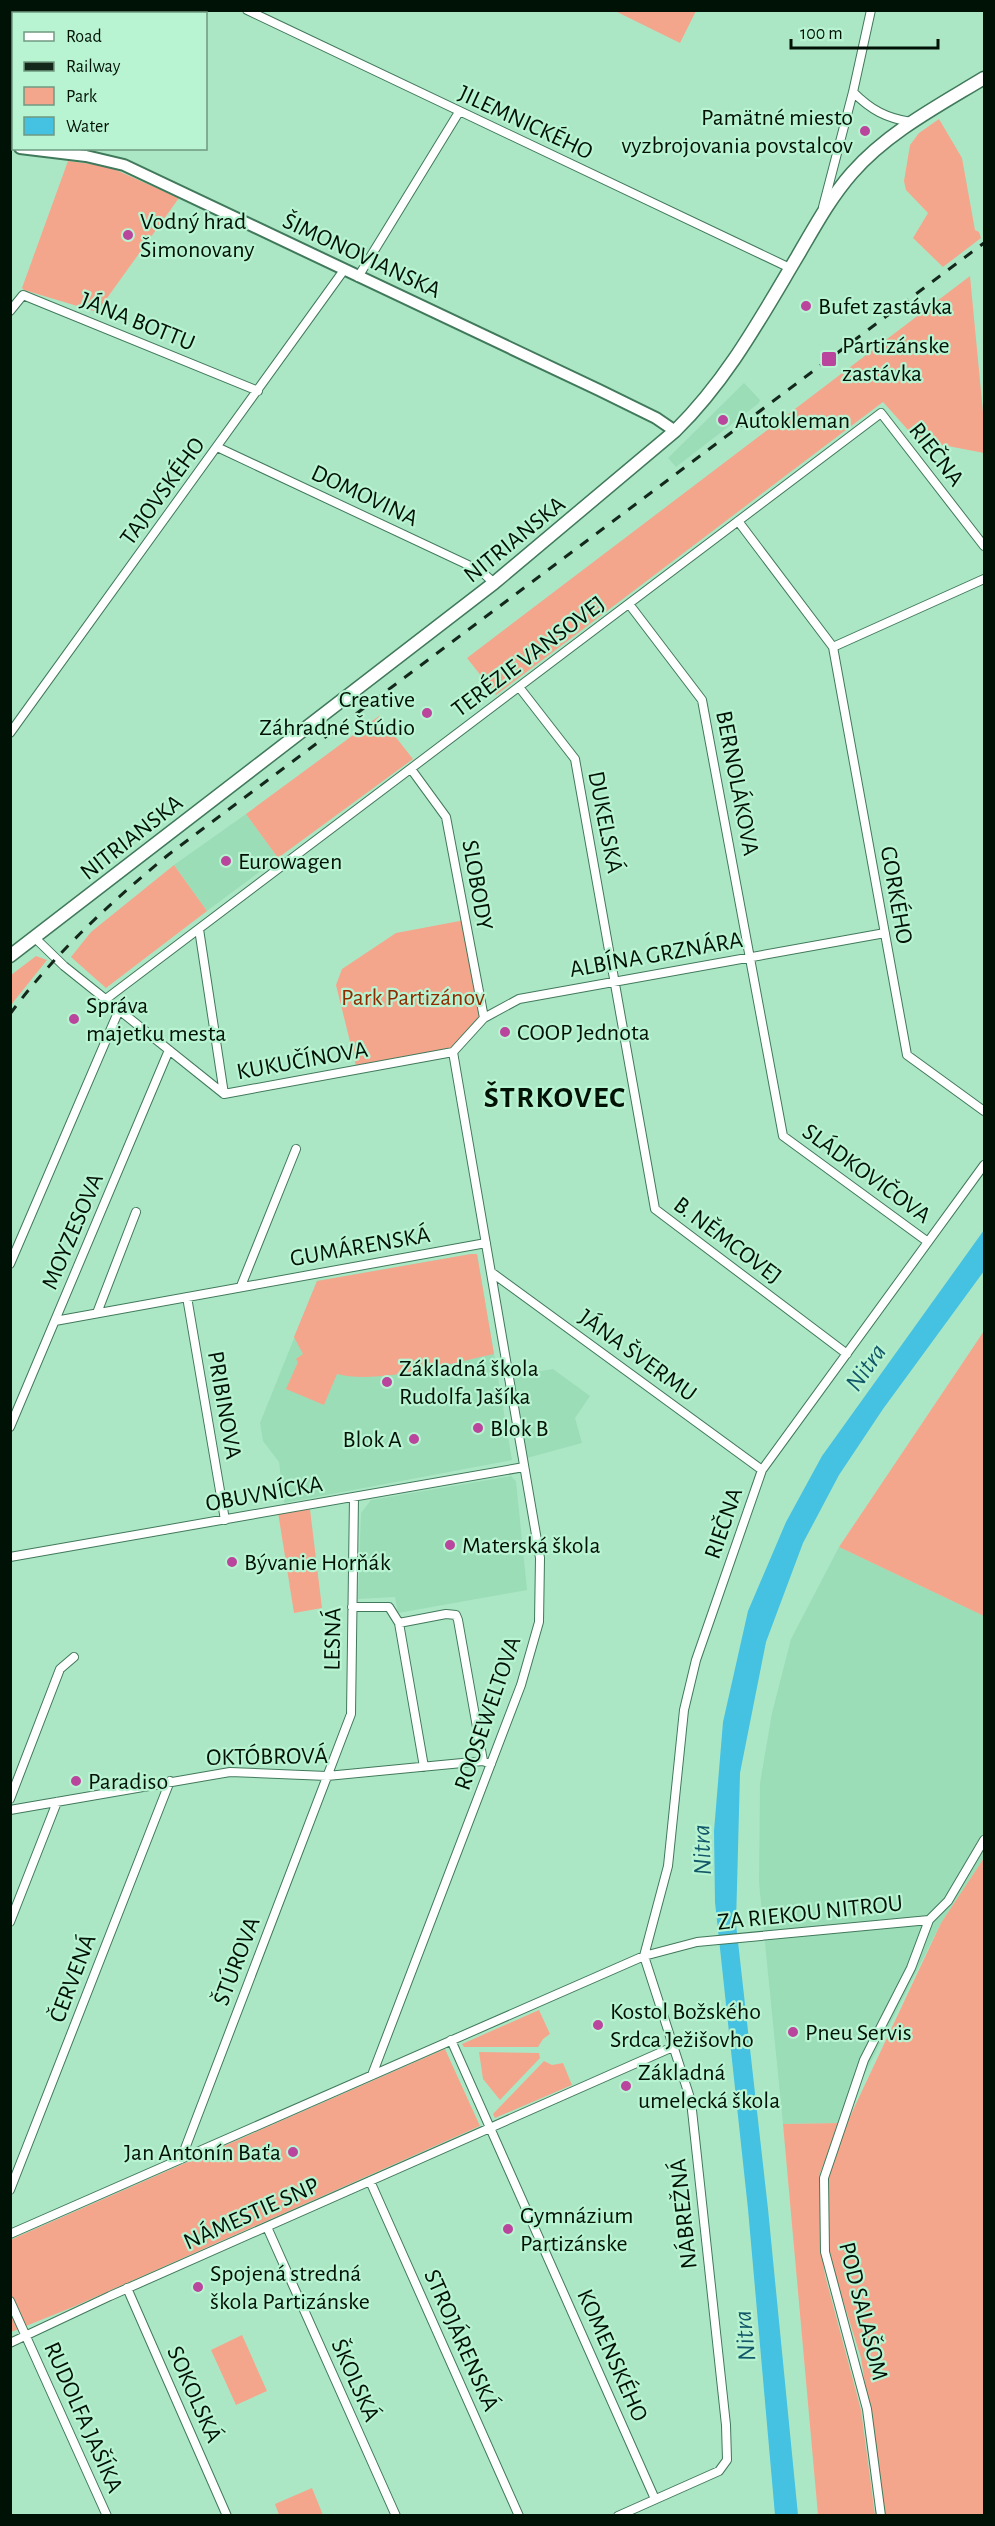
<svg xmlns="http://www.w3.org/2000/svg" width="995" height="2526" viewBox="0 0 995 2526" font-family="'Alegreya Sans',sans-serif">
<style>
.built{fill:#9bddb7}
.green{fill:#f4a68d}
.water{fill:#45c1e2}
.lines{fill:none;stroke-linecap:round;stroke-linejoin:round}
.street-casing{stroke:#41795b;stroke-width:10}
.secondary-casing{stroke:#41795b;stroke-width:14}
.primary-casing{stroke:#41795b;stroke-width:15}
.street{stroke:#fff;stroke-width:8}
.secondary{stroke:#fff;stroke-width:10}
.primary{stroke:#fff;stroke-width:12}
.rail{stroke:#13281b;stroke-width:3;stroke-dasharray:10 10;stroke-linecap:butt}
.poi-dot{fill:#ba459c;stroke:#b9f4d2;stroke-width:2}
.labels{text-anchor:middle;stroke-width:4.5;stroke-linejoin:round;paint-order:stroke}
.poi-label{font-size:24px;fill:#001106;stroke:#b9f4d2;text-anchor:start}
.street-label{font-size:24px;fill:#001106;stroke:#b9f4d2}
.park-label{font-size:24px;fill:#8e2c00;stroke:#b9f4d2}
.water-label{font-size:26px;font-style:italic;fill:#125869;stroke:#b9f4d2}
.district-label{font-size:30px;font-weight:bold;letter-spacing:1.5px;fill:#001106;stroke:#b9f4d2}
</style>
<rect width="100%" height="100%" fill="#ace7c5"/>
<path class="built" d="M 744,383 L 760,400 L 759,403 L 676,467 L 668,458 Z
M 246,814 L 278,858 L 207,911 L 174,865 Z
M 471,1254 L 477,1254 L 512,1460 L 284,1503 L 279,1462 L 263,1441 L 260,1423 L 317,1281 Z
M 553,1369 L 590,1396 L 575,1418 L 582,1443 L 527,1458 L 513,1376 Z
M 511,1476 L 516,1481 L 527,1590 L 398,1613 L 395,1597 L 358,1599 L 361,1513 L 371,1500 Z
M 839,1547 L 984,1616 L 984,1858 L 941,1923 L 840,2123 L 783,2124 L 759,1883 L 760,1783 L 772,1713 L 791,1639 Z"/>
<path class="green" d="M 615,11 L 696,11 L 680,43 Z
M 939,119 L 962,158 L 975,230 L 979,232 L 981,238 L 943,267 L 913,238 L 928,213 L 906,190 L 904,181 L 910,145 L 919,133 Z
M 68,161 L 107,166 L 179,198 L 97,312 L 24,290 L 22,288 Z
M 970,276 L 984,423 L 984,453 L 917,440 L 883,402 L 496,695 L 467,658 Z
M 379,716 L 413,759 L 278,858 L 246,814 Z
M 174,865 L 207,911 L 106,988 L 71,957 L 91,932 Z
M 465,920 L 484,1018 L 453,1052 L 357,1070 L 336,985 L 342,969 L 396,933 Z
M 36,956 L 47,960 L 11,1005 L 11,975 Z
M 471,1254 L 477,1254 L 494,1354 C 452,1363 376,1385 337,1374 L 324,1405 L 286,1389 L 298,1362 L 296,1359 L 303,1354 L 294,1337 L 317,1281 Z
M 984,1331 L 984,1616 L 839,1547 Z
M 309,1501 L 322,1608 L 294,1613 L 277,1506 Z
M 984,1858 L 984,2515 L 885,2515 L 861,2358 L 830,2259 L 827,2179 L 846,2125 L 941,1923 Z
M 539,2010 L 550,2034 L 543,2039 L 538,2047 L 464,2047 L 462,2044 Z
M 445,2049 L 480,2126 L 73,2307 L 11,2332 L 10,2240 Z
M 479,2052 L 539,2053 L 540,2058 L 500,2100 L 483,2079 Z
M 544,2061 L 552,2065 L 563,2063 L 572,2085 L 495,2118 L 493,2114 Z
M 840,2123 L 820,2173 L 821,2250 L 825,2275 L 861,2410 L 875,2515 L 818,2515 L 783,2124 Z
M 242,2335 L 267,2391 L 236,2405 L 211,2350 Z
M 312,2488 L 323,2515 L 279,2515 L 275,2504 Z"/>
<path class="water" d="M 984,1230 L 984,1271 L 883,1409 L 839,1475 L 803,1543 L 766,1642 L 740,1773 L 736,1924 L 768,2209 L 798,2515 L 775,2515 L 748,2209 L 715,1902 L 714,1831 L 723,1722 L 748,1611 L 786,1522 L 822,1456 Z"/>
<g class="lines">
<defs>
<path id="street" d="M 247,10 L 790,268
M 853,92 C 871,110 886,118 911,122
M 823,207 L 853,92 L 871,10
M 358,277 L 459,112
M 10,311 L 23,295 L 258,391
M 217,447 L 481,571 L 494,583
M 738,521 L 833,647 L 907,1055 L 984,1111
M 629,604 L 702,700 L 783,1136 L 928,1242
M 833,647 L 984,579
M 519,687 L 575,759 L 655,1209 L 847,1354
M 10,733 L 344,270
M 411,769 L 446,817 L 484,1018
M 199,929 L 224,1094
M 34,937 L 64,966 L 224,1094 L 453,1052
M 106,999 L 881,413 L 984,546
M 453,1052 L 484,1018 L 519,999 L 885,933
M 10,1264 L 119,1010
M 491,1272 L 762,1470
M 241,1286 L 296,1149
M 187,1297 L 225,1520
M 97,1313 L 136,1212
M 55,1321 L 486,1243
M 10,1427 L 169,1050
M 10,1557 L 524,1467
M 352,1607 L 389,1607 L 399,1623 L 424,1767
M 399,1623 L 446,1614 L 456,1615 L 458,1620 L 483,1761
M 10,1799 L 60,1669 L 74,1657
M 10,1810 L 230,1772 L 327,1776 L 483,1761 L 491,1764
M 10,1922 L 57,1802
M 451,2040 L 655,2499
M 372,2075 L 521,1685 L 539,1622 L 540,1558 L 453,1052
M 181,2159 L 351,1714 L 354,1497
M 370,2181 L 519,2516
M 10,2190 L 170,1781
M 267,2227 L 396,2516
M 10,2234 L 644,1956 L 697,1942 L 929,1920
M 127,2288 L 227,2516
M 10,2301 L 107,2516
M 10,2343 L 110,2296 L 675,2046
M 618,2516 L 719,2471 L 727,2460 L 726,2425 L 691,2101 L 644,1956 L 668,1866 L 684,1710 L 696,1660 L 762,1470 L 984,1165
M 881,2516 L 867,2409 L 825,2252 L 824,2178 L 864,2060 L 911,1968 L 929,1920 L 948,1901 L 984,1840"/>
<path id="secondary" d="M 20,148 L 86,156 L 124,165 L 599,390 L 656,418 L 675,431"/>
<path id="primary" d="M 10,956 L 494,583 L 675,431 C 727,380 760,319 797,257 C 814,228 830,198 852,173 C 888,132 938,106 984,78"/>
</defs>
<use href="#street" class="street-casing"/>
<use href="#secondary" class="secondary-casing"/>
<use href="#primary" class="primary-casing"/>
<use href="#street" class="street"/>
<use href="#secondary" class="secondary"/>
<use href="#primary" class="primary"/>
<path class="rail" d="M 10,1014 C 55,953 110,903 168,855 L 984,243"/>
</g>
<g class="poi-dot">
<circle cx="865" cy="131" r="6"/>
<circle cx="128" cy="235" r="6"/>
<circle cx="806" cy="306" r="6"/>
<rect x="821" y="351" width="16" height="16" rx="3"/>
<circle cx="723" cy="420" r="6"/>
<circle cx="427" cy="713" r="6"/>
<circle cx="226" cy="861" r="6"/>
<circle cx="74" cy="1019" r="6"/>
<circle cx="505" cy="1032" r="6"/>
<circle cx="387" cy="1382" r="6"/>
<circle cx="478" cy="1428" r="6"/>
<circle cx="414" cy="1439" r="6"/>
<circle cx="450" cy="1545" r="6"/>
<circle cx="232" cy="1562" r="6"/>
<circle cx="76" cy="1781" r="6"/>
<circle cx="598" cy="2025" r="6"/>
<circle cx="793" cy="2032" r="6"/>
<circle cx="626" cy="2086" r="6"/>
<circle cx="293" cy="2152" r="6"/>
<circle cx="508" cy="2229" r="6"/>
<circle cx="198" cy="2287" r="6"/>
</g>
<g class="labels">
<g class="poi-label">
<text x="853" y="125" text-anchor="end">Pamätné miesto<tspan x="853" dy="28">vyzbrojovania povstalcov</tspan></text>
<text x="140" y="229">Vodný hrad<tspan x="140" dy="28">Šimonovany</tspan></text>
<text x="818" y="314">Bufet zastávka</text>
<text x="842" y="353">Partizánske<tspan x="842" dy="28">zastávka</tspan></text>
<text x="735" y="428">Autokleman</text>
<text x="415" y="707" text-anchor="end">Creative<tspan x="415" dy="28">Záhradné Štúdio</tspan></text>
<text x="238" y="869">Eurowagen</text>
<text x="86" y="1013">Správa<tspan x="86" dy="28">majetku mesta</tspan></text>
<text x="517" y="1040">COOP Jednota</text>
<text x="399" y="1376">Základná škola<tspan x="399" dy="28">Rudolfa Jašíka</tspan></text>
<text x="490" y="1436">Blok B</text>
<text x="402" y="1447" text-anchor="end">Blok A</text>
<text x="462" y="1553">Materská škola</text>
<text x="244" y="1570">Bývanie Horňák</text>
<text x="88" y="1789">Paradiso</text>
<text x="610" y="2019">Kostol Božského<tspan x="610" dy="28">Srdca Ježišovho</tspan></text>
<text x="805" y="2040">Pneu Servis</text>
<text x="638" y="2080">Základná<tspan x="638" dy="28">umelecká škola</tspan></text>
<text x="281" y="2160" text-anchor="end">Jan Antonín Baťa</text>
<text x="520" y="2223">Gymnázium<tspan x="520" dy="28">Partizánske</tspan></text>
<text x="210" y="2281">Spojená stredná<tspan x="210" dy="28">škola Partizánske</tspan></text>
</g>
<g class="street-label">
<text transform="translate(526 122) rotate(25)" y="8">JILEMNICKÉHO</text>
<text transform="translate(362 255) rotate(25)" y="8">ŠIMONOVIANSKA</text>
<text transform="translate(138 321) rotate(22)" y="8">JÁNA BOTTU</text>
<text transform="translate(937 454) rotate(52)" y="8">RIEČNA</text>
<text transform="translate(162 491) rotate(-54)" y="8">TAJOVSKÉHO</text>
<text transform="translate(365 495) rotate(25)" y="8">DOMOVINA</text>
<text transform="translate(514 539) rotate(-39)" y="8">NITRIANSKA</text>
<text transform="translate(528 656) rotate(-37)" y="8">TERÉZIE VANSOVEJ</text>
<text transform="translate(738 783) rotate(79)" y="8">BERNOLÁKOVA</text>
<text transform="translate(606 822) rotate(79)" y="8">DUKELSKÁ</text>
<text transform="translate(131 837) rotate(-38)" y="8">NITRIANSKA</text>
<text transform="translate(478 885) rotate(80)" y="8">SLOBODY</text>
<text transform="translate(897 895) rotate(80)" y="8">GORKÉHO</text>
<text transform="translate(656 954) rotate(-10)" y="8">ALBÍNA GRZNÁRA</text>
<text transform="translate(302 1060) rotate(-10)" y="8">KUKUČÍNOVA</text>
<text transform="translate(867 1173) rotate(36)" y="8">SLÁDKOVIČOVA</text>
<text transform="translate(72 1231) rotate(-67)" y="8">MOYZESOVA</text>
<text transform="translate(728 1240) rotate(37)" y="8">B. NĚMCOVEJ</text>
<text transform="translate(360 1246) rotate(-10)" y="8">GUMÁRENSKÁ</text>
<text transform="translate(638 1355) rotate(36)" y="8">JÁNA ŠVERMU</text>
<text transform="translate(225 1405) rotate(80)" y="8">PRIBINOVA</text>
<text transform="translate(264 1493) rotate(-10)" y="8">OBUVNÍCKA</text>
<text transform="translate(723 1523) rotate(-71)" y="8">RIEČNA</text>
<text transform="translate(332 1639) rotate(-89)" y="8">LESNÁ</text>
<text transform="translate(487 1713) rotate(-71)" y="8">ROOSEWELTOVA</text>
<text transform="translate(267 1756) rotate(-1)" y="8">OKTÓBROVÁ</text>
<text transform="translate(810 1912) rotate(-6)" y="8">ZA RIEKOU NITROU</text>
<text transform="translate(236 1961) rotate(-69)" y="8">ŠTÚROVA</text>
<text transform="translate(72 1978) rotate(-69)" y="8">ČERVENÁ</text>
<text transform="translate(251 2213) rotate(-24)" y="8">NÁMESTIE SNP</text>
<text transform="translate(683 2214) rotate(-96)" y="8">NÁBREŽNÁ</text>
<text transform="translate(864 2311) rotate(76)" y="8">POD SALAŠOM</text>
<text transform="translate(462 2340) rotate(66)" y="8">STROJÁRENSKÁ</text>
<text transform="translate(613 2355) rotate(66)" y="8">KOMENSKÉHO</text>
<text transform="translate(356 2380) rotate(66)" y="8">ŠKOLSKÁ</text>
<text transform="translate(195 2394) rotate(66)" y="8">SOKOLSKÁ</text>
<text transform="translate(84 2417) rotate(66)" y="8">RUDOLFA JAŠÍKA</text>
</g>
<g class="park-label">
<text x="413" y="1005">Park Partizánov</text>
</g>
<g class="water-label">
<text transform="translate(865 1367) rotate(-55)" y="9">Nitra</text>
<text transform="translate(701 1850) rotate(-92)" y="9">Nitra</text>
<text transform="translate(744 2336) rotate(-96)" y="9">Nitra</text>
</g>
<g class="district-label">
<text x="555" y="1107">ŠTRKOVEC</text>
</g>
</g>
<rect width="995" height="2526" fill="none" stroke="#001106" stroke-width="24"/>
<rect x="12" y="12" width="195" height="138" fill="#b9f4d2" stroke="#6f9980" stroke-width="1.5"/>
<rect x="24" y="32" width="30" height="9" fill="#ffffff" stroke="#6f9980" stroke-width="1.5"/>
<text x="66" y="42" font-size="18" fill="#001106">Road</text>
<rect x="24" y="62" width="30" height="9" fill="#13281b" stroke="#6f9980" stroke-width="1.5"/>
<text x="66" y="72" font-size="18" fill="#001106">Railway</text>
<rect x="24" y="87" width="30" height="18" fill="#f4a68d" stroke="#6f9980" stroke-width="1.5"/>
<text x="66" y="102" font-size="18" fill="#001106">Park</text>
<rect x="24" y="117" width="30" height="18" fill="#45c1e2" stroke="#6f9980" stroke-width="1.5"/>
<text x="66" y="132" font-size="18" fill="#001106">Water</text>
<path d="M791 39v9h147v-9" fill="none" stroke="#001106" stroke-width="3"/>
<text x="800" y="39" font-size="18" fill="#001106" stroke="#b9f4d2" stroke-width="4.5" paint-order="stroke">100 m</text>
</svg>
